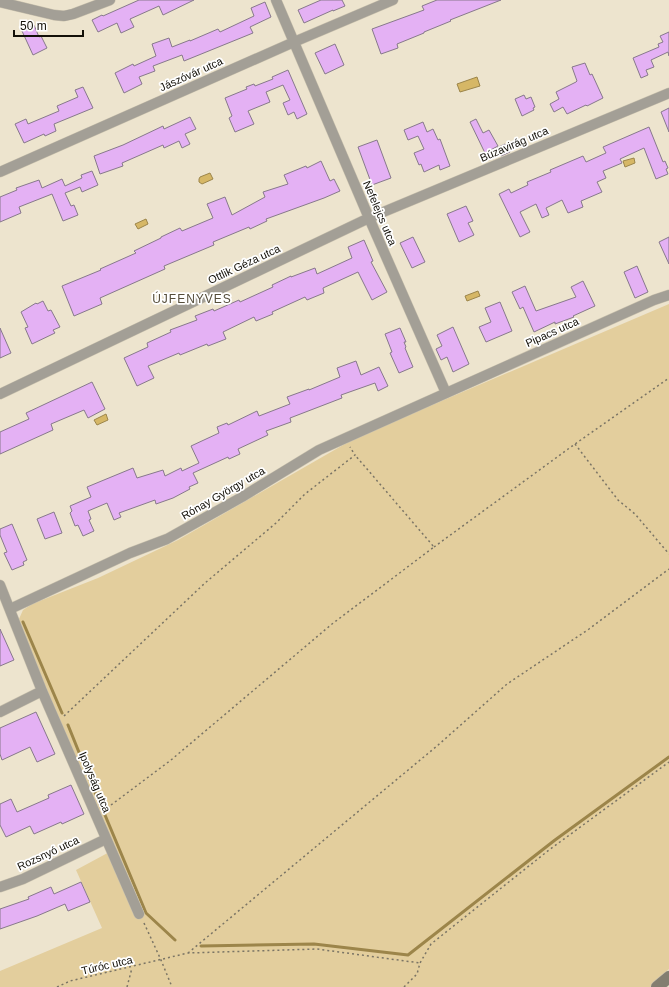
<svg xmlns="http://www.w3.org/2000/svg" width="669" height="987" viewBox="0 0 669 987" font-family="Arial,sans-serif">
<style>
.green{fill:#e3ce9d}
.water{fill:#d6b766;stroke:#9c854a}
.lines{fill:none;stroke-linecap:round;stroke-linejoin:round}
.stream{stroke:#9c854a;stroke-width:3}
.building{fill:#e4b1f4;stroke:#87798b}
.street-casing{stroke:#cac2ae;stroke-width:11}
.secondary-casing{stroke:#cac2ae;stroke-width:13}
.path{stroke:#7a7465;stroke-width:1.5;stroke-dasharray:2 3;stroke-linecap:butt}
.street{stroke:#a39f96;stroke-width:10}
.secondary{stroke:#837e70;stroke-width:12}
.labels{text-anchor:middle;stroke-width:3.5;stroke-linejoin:round;paint-order:stroke}
.street-label{font-size:11px;fill:#131008;stroke:#fff}
.neighbourhood-label{font-size:12px;letter-spacing:1px;fill:#554d3a;stroke:#fff}
</style>
<rect width="100%" height="100%" fill="#ede4ce"/>
<path class="green" d="M 669,304 L 669,969 L 650,987 L 0,987 L 0,971 L 102,928 L 76,870 L 115,849 L 57,723 L 19,619 L 23,610 L 32,604 L 98,578 L 178,540 L 357,437 Z"/>
<path class="water" d="M 477,77 L 480,86 L 460,92 L 457,84 Z
M 634,158 L 635,163 L 625,167 L 623,161 Z
M 210,173 L 213,179 L 202,184 L 199,182 L 199,179 L 200,177 Z
M 146,219 L 148,224 L 138,229 L 135,224 Z
M 478,291 L 480,296 L 467,301 L 465,296 Z
M 106,414 L 108,420 L 97,425 L 94,420 Z"/>
<g class="lines">
<path class="stream" d="M 23,622 L 62,713
M 68,725 L 101,807
M 105,815 L 146,913 L 175,940
M 201,946 L 314,944 L 408,955 L 555,840 L 669,757"/>
</g>
<path class="building" d="M 139,0 L 194,0 L 163,15 L 159,6 L 130,19 L 134,27 L 121,33 L 117,23 L 98,32 L 92,20 L 102,15 L 103,16 Z
M 321,0 L 342,0 L 345,6 L 333,11 L 333,10 L 304,23 L 298,10 Z
M 437,0 L 501,0 L 450,20 L 451,21 L 424,32 L 424,33 L 397,44 L 398,48 L 381,54 L 372,29 L 424,10 L 422,6 Z
M 265,2 L 271,17 L 250,27 L 253,33 L 184,61 L 182,55 L 153,66 L 155,71 L 139,77 L 142,84 L 124,93 L 115,73 L 133,64 L 134,66 L 156,56 L 152,44 L 169,38 L 172,47 L 190,40 L 190,41 L 218,29 L 220,32 L 254,16 L 251,8 Z
M 34,25 L 39,37 L 41,36 L 47,48 L 33,55 L 22,31 Z
M 669,32 L 669,56 L 668,52 L 651,60 L 654,67 L 646,70 L 648,75 L 641,78 L 633,58 L 659,47 L 658,44 L 663,42 L 660,36 Z
M 335,44 L 344,65 L 325,74 L 315,53 Z
M 585,63 L 590,75 L 592,74 L 603,98 L 587,106 L 586,105 L 567,114 L 563,107 L 554,112 L 550,104 L 559,99 L 556,92 L 576,82 L 577,81 L 572,67 Z
M 288,70 L 307,114 L 297,119 L 294,112 L 288,115 L 283,103 L 290,100 L 283,85 L 266,92 L 270,102 L 248,111 L 254,124 L 235,132 L 229,118 L 232,116 L 225,98 L 247,89 L 246,87 L 254,84 L 255,86 L 273,79 L 272,77 Z
M 83,87 L 93,108 L 54,124 L 56,131 L 45,136 L 44,134 L 24,143 L 15,124 L 26,119 L 28,124 L 59,111 L 57,106 L 78,97 L 75,90 Z
M 524,95 L 526,99 L 531,97 L 535,107 L 533,108 L 534,110 L 522,116 L 515,99 Z
M 669,108 L 669,132 L 661,112 Z
M 190,117 L 196,129 L 185,134 L 190,144 L 182,148 L 179,141 L 164,148 L 163,145 L 122,163 L 123,166 L 100,174 L 94,156 L 123,145 L 163,126 L 164,129 Z
M 476,119 L 483,133 L 489,130 L 498,146 L 485,153 L 470,122 Z
M 423,122 L 427,132 L 433,129 L 438,140 L 440,139 L 450,166 L 440,170 L 439,165 L 424,172 L 421,164 L 419,165 L 414,153 L 424,149 L 418,136 L 408,140 L 404,130 Z
M 649,127 L 663,162 L 665,161 L 668,168 L 666,169 L 668,174 L 656,179 L 644,148 L 620,159 L 622,163 L 603,171 L 606,178 L 597,182 L 602,192 L 581,201 L 583,207 L 568,213 L 562,200 L 546,208 L 549,215 L 542,218 L 536,204 L 520,212 L 530,232 L 520,237 L 499,194 L 509,189 L 511,193 L 528,185 L 527,182 L 551,172 L 550,170 L 583,156 L 586,162 L 606,153 L 603,147 Z
M 377,140 L 391,178 L 372,185 L 358,147 Z
M 505,144 L 510,152 L 501,156 L 497,148 Z
M 321,161 L 330,181 L 334,179 L 340,191 L 324,198 L 266,219 L 267,221 L 250,229 L 249,227 L 213,242 L 214,245 L 164,266 L 165,269 L 100,298 L 102,304 L 74,316 L 62,286 L 101,270 L 100,269 L 136,253 L 134,251 L 161,238 L 161,237 L 180,228 L 182,231 L 213,218 L 207,204 L 225,197 L 232,215 L 265,197 L 263,192 L 288,184 L 284,175 L 306,166 L 307,168 Z
M 92,171 L 98,185 L 82,192 L 80,187 L 65,193 L 71,206 L 74,205 L 78,215 L 63,221 L 52,194 L 19,207 L 21,213 L 0,222 L 0,197 L 17,190 L 16,188 L 39,180 L 42,188 L 62,179 L 65,186 L 82,178 L 81,175 Z
M 466,206 L 473,221 L 468,223 L 474,235 L 459,242 L 447,214 Z
M 413,237 L 425,262 L 412,268 L 400,243 Z
M 669,237 L 669,264 L 659,242 Z
M 364,240 L 373,261 L 371,262 L 387,292 L 372,300 L 358,272 L 323,288 L 324,293 L 307,300 L 305,297 L 272,312 L 273,314 L 256,321 L 254,317 L 223,332 L 226,339 L 208,346 L 207,344 L 180,355 L 179,353 L 148,366 L 154,378 L 137,386 L 124,358 L 148,347 L 147,343 L 171,332 L 170,330 L 197,320 L 195,316 L 213,309 L 214,311 L 239,300 L 240,302 L 273,287 L 272,285 L 291,276 L 291,277 L 315,268 L 317,274 L 352,258 L 348,247 Z
M 637,266 L 648,292 L 635,298 L 624,272 Z
M 583,281 L 595,306 L 573,316 L 574,317 L 555,324 L 555,322 L 534,332 L 523,307 L 520,309 L 512,292 L 525,286 L 536,311 L 576,297 L 571,287 Z
M 43,301 L 48,311 L 51,310 L 60,327 L 53,330 L 55,333 L 32,344 L 25,328 L 28,327 L 21,312 L 36,303 L 37,304 Z
M 500,302 L 512,331 L 486,342 L 479,327 L 491,322 L 485,308 Z
M 453,327 L 469,364 L 453,372 L 447,357 L 441,360 L 436,349 L 442,346 L 437,335 Z
M 0,328 L 11,353 L 0,358 Z
M 400,328 L 406,342 L 404,342 L 406,347 L 405,348 L 413,367 L 399,373 L 390,353 L 392,352 L 385,334 Z
M 356,361 L 361,375 L 379,367 L 388,386 L 378,391 L 375,383 L 341,395 L 342,398 L 290,418 L 291,422 L 266,431 L 268,435 L 238,449 L 240,454 L 229,459 L 228,457 L 193,473 L 198,483 L 189,487 L 190,489 L 173,498 L 156,504 L 155,500 L 119,513 L 121,517 L 114,520 L 107,503 L 88,511 L 91,519 L 89,520 L 94,531 L 83,536 L 78,525 L 75,526 L 70,513 L 72,511 L 70,506 L 91,497 L 87,487 L 133,468 L 137,478 L 163,470 L 165,476 L 181,468 L 182,471 L 199,463 L 191,446 L 219,433 L 217,427 L 227,423 L 228,425 L 257,411 L 259,416 L 290,404 L 287,397 L 309,389 L 309,390 L 340,377 L 337,368 Z
M 92,382 L 105,409 L 88,418 L 84,410 L 51,424 L 53,430 L 0,454 L 0,432 L 29,419 L 26,413 Z
M 54,512 L 62,533 L 45,539 L 37,519 Z
M 12,524 L 27,560 L 23,562 L 24,565 L 12,570 L 4,553 L 7,552 L 0,535 L 0,529 Z
M 0,629 L 14,660 L 0,666 Z
M 36,712 L 55,754 L 37,762 L 30,747 L 2,760 L 0,754 L 0,728 Z
M 71,785 L 84,814 L 62,824 L 61,822 L 34,834 L 30,826 L 6,837 L 0,825 L 0,804 L 11,799 L 17,812 L 49,798 L 48,795 Z
M 81,882 L 90,902 L 68,911 L 65,904 L 37,916 L 0,929 L 0,909 L 29,899 L 28,897 L 51,887 L 54,894 Z"/>
<g class="lines">
<defs>
<path id="street" d="M 276,0 L 369,218 L 446,393
M 0,2 L 54,15 L 64,16 L 73,14 L 110,0
M 0,172 L 294,42 L 393,0
M 0,394 L 369,218 L 669,93
M 0,585 L 42,691 L 139,914
M 10,609 L 130,553 L 167,539 L 242,497 L 319,450 L 654,300 L 669,295
M 0,712 L 42,691
M 0,887 L 23,879 L 106,839"/>
<path id="secondary" d="M 657,987 L 669,977"/>
</defs>
<use href="#street" class="street-casing"/>
<use href="#secondary" class="secondary-casing"/>
<path class="path" d="M 575,444 L 618,500 L 635,514 L 669,554
M 434,547 L 575,444 L 669,378
M 64,716 L 205,583 L 276,523 L 305,494 L 355,455 L 350,447
M 103,811 L 171,760 L 332,624 L 434,547 L 355,455
M 144,923 L 161,960 L 172,987
M 188,953 L 437,746 L 507,684 L 589,629 L 669,569
M 57,987 L 70,981 L 188,953 L 317,949 L 420,963
M 127,987 L 132,968
M 404,987 L 417,974 L 420,963 L 431,944 L 549,850 L 669,762"/>
<use href="#street" class="street"/>
<use href="#secondary" class="secondary"/>
</g>
<g class="labels">
<g class="street-label">
<text transform="translate(191 74) rotate(-24)" y="4">Jászóvár utca</text>
<text transform="translate(514 144) rotate(-23)" y="4">Búzavirág utca</text>
<text transform="translate(380 213) rotate(67)" y="4">Nefelejcs utca</text>
<text transform="translate(244 264) rotate(-25)" y="4">Ottlik Géza utca</text>
<text transform="translate(552 332) rotate(-24)" y="4">Pipacs utca</text>
<text transform="translate(223 493) rotate(-30)" y="4">Rónay György utca</text>
<text transform="translate(95 782) rotate(67)" y="4">Ipolyság utca</text>
<text transform="translate(48 853) rotate(-25)" y="4">Rozsnyó utca</text>
<text transform="translate(107 965) rotate(-13)" y="4">Túróc utca</text>
</g>
<g class="neighbourhood-label">
<text x="192" y="303">ÚJFENYVES</text>
</g>
</g>
<path d="M14 30v6h69v-6" fill="none" stroke="#131008" stroke-width="2"/>
<text x="20" y="30" font-size="12" fill="#131008" stroke="#ffffff" stroke-width="3" paint-order="stroke">50 m</text>
</svg>
